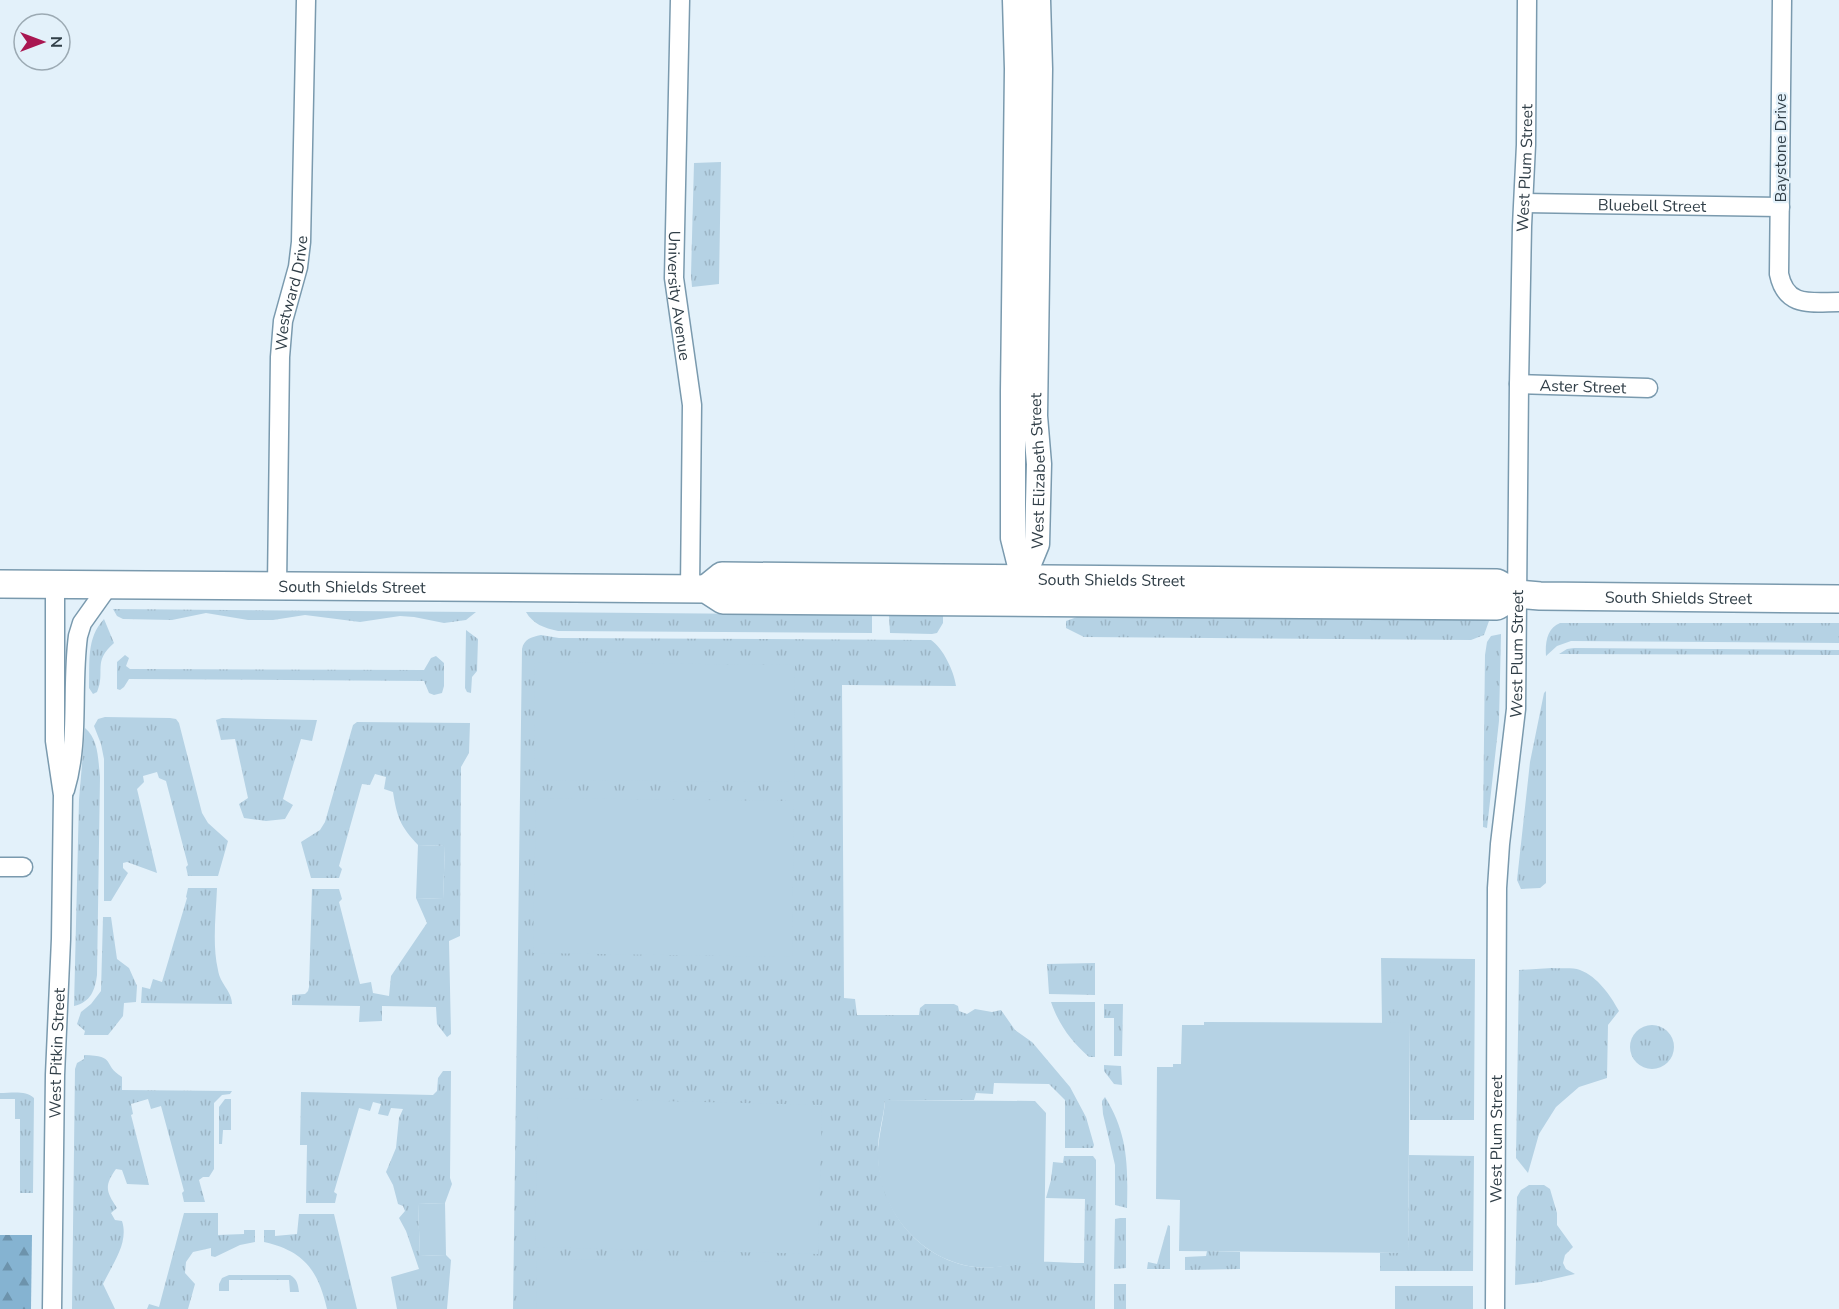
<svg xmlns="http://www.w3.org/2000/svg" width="1839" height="1309" viewBox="0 0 1839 1309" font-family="'Nunito Sans',sans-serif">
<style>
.grass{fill:url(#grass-tufts)}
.forest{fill:url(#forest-firs)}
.park{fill:#b5d2e4}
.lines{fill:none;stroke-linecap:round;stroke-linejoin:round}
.minor-casing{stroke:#7a9aae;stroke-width:21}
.secondary-casing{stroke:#7a9aae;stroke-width:27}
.primary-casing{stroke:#7a9aae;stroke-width:30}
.minor{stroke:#fff;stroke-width:18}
.secondary{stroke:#fff;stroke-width:24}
.primary{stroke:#fff;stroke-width:27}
.labels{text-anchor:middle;stroke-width:4.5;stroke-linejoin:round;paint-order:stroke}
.street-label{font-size:16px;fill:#313f48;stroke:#e3f1fa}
</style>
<defs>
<pattern id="grass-tufts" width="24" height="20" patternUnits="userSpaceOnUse" patternTransform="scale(1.5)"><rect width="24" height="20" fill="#b5d2e4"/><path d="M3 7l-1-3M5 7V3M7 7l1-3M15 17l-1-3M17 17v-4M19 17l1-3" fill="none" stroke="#9cb5c5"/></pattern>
<pattern id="forest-firs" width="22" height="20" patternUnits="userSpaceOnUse" patternTransform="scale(1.5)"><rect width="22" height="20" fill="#85b3d1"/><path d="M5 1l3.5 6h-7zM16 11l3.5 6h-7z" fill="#6d93ac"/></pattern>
</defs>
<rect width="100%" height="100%" fill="#e3f1fa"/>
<path class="grass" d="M 721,162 L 719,284 L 692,287 L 691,275 L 694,163 Z
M 113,609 L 476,612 L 466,620 L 444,623 L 414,617 L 400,616 L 360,622 L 305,615 L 273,620 L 248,620 L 206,613 L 172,620 L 123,619 L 117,616 Z
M 526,612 L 872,615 L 872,633 L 558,631 C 544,628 533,624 526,612 Z
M 889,615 L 943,615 L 943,623 L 937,633 L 932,634 L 890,633 Z
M 1077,617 L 1486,620 L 1489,621 L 1484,635 L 1471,640 L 1084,637 L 1066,628 L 1066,621 Z
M 104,619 L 114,643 C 92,662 106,671 97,692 L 93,694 L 89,688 C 90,663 86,638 104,619 Z
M 1560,623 L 1839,623 L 1839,643 L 1571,641 L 1557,646 L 1546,656 C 1545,643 1547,628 1560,623 Z
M 466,630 L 478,639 L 477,671 L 472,677 L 471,693 L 467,692 L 465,688 Z
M 1501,634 L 1499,721 L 1487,828 L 1483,827 L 1485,655 L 1487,642 L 1491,636 Z
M 541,635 L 559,638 L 931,640 C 943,648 954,671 956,686 L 842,685 L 844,998 L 855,999 L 857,1015 L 919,1015 L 920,1008 L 925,1004 L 954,1004 L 958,1006 L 959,1011 L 967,1014 L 975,1009 L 992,1012 L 1001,1010 L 1015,1030 L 1032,1042 L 1070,1087 L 1086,1117 L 1094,1145 L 1093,1148 L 1065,1148 L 1065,1100 L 1049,1084 L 994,1083 L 993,1094 L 976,1093 L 974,1100 L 885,1100 C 884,1115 879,1130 878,1145 C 876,1204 914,1258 974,1267 C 991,1269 1007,1265 1024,1263 C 1040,1260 1067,1263 1084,1263 L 1085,1199 L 1046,1198 L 1051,1180 L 1053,1162 L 1063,1163 L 1064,1156 L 1093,1156 L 1096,1160 L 1096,1175 L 1095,1309 L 513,1309 L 522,649 C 524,639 531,637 541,635 Z
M 1574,648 L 1839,650 L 1839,655 L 1559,654 L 1567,649 Z
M 125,655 L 129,658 L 126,666 L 130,669 L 424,670 L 431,658 L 436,656 L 444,663 L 444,686 L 442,693 L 434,695 L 429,693 L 424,681 L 129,679 L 124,687 L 120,690 L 117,689 L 117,662 Z
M 1546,691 L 1546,883 L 1540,888 L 1521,889 L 1517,880 L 1530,762 L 1544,693 Z
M 105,717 L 170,718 L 176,719 L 179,723 L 202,813 L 208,823 L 228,841 L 218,876 L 188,876 L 186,867 L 188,865 L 166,781 L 159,778 L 157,772 L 143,776 L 144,782 L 137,789 L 157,873 L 127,862 L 123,863 L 123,868 L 128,873 L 111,901 L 104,901 L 104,759 L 101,744 L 94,726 L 98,719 Z
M 222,718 L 317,720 L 312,741 L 301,739 L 283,799 L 293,805 L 285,819 L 266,821 L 244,818 L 239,804 L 248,798 L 235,739 L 221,740 L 216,720 Z
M 357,722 L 470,723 L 469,753 L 461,767 L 460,936 L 449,941 L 451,1034 L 447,1037 L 437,1024 L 436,1007 L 382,1006 L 382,1021 L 359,1022 L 360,1006 L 292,1005 L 292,995 L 305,994 L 308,991 L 309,987 L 312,889 L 339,889 L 342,899 L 339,902 L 360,984 L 371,982 L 373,993 L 389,996 L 391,976 L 427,923 L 416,898 L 443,899 L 445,846 L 418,845 C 400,826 397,817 393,792 L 384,789 L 386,777 L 375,774 L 370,785 L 362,784 L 339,866 L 342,869 L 339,878 L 311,878 L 301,842 L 320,830 L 325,822 L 353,725 Z
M 85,728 C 99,740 98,760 100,777 L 97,975 C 95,990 91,1002 74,1006 L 79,800 Z
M 188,888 L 217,888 C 216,915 212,944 218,970 C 220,984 232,991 232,1004 L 141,1003 L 142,987 L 150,989 L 153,979 L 162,982 L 187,898 L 186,897 Z
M 103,917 L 111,917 L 117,959 L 129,968 L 137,986 L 136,1002 L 124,1003 L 123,1016 L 108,1035 L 84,1035 L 85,1031 L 77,1024 L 81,1012 L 91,1004 L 101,991 Z
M 1381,958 L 1475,959 L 1474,1120 L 1410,1120 L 1410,1023 L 1382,1023 Z
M 1095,963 L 1095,995 L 1049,994 L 1047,964 Z
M 1552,968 C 1560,969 1572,967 1580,970 C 1598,977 1610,995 1619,1011 L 1608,1025 L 1607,1078 L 1579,1087 L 1556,1107 L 1539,1134 L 1528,1173 L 1516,1158 L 1519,970 Z
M 1051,1002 L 1095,1002 L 1095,1057 L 1089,1057 C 1071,1041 1059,1025 1051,1002 Z
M 1104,1004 L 1123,1004 L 1122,1056 L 1114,1056 L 1114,1018 L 1104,1018 Z
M1630 1047a22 22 0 1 1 44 0a22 22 0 1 1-44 0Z
M 84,1055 C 118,1056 101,1064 122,1077 L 122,1090 L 232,1091 L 230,1094 L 222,1095 L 214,1103 L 214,1169 L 209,1177 L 203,1177 L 199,1180 L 205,1202 L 184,1202 L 182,1193 L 184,1191 L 161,1106 L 151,1109 L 148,1099 L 131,1104 L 133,1114 L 131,1115 L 149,1185 L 127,1184 L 122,1170 L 116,1169 C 104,1186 106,1191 117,1208 L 111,1213 L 115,1220 L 122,1221 C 129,1243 113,1263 103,1284 L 115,1309 L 72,1309 L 75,1069 L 77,1063 L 84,1059 Z
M 1104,1065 L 1121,1066 L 1122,1085 L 1114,1084 L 1104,1071 Z
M 443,1071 L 451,1071 L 450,1178 L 452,1184 L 445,1203 L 418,1204 L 420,1256 L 446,1255 L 451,1260 L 447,1309 L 397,1309 L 391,1277 L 419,1269 L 406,1231 L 399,1218 L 405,1211 L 403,1206 L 398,1204 L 393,1185 L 386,1172 L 396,1148 L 399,1118 L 403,1109 L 391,1108 L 388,1116 L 378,1114 L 381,1104 L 373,1102 L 370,1111 L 359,1108 L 334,1192 L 337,1194 L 335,1203 L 306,1203 L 307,1145 L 300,1145 L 301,1092 L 433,1095 L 437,1091 L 438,1078 Z
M 0,1093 C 11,1093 26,1090 34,1098 L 33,1193 L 20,1193 L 20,1119 L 15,1119 L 15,1099 L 0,1099 Z
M 1105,1097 C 1128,1134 1128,1165 1127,1208 L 1115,1205 L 1115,1165 L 1103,1114 L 1102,1101 Z
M 225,1099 L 231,1099 L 231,1130 L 223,1130 L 222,1144 L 219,1144 L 219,1107 Z
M 1409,1155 L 1474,1156 L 1473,1271 L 1380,1271 L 1380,1253 L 1408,1252 Z
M 1529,1185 L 1544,1185 L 1550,1189 L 1557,1213 L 1557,1225 L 1573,1247 L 1565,1255 L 1563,1263 L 1566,1269 L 1575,1274 L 1540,1282 L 1515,1285 L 1517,1197 L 1521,1190 Z
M 184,1213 L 218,1213 L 218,1235 L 244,1234 L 244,1230 L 255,1230 L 255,1242 L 240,1245 L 215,1257 L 211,1256 L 211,1248 L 193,1252 L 186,1262 L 185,1273 L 195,1284 L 188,1309 L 147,1309 L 149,1304 L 159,1307 Z
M 299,1214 L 334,1214 L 357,1309 L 327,1309 C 318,1270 304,1251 264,1242 L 264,1230 L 275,1230 L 275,1236 L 297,1234 Z
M 1120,1218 L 1126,1218 L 1126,1268 L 1114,1269 L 1115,1219 Z
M 1168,1225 L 1170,1226 L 1170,1269 L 1147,1269 L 1148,1262 L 1157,1264 Z
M 1207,1251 L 1240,1252 L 1240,1269 L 1185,1270 L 1185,1257 L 1206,1256 Z
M 229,1275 L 290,1275 C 297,1279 298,1284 299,1292 L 290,1292 L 289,1280 L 229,1280 L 229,1291 L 219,1291 L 219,1284 L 222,1278 Z
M 1114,1284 L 1126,1284 L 1126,1309 L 1114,1309 Z
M 1395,1286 L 1473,1286 L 1473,1309 L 1395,1309 Z"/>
<path class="forest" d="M 0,1235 L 32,1235 L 31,1309 L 0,1309 Z"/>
<path class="park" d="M 535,662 L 795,665 L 794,782 L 534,780 Z
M 536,798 L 794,801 L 792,957 L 533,953 Z
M 418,845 L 445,846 L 443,899 L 416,898 Z
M 1204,1022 L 1410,1023 L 1408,1253 L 1179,1251 L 1180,1200 L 1156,1199 L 1157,1067 L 1173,1067 L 1173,1064 L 1181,1064 L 1182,1025 L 1204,1025 Z
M 538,1098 L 822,1105 L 818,1254 L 535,1247 Z
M 885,1100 L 1035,1101 L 1046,1113 L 1044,1263 C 1020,1262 998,1270 975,1267 C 921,1260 880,1212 878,1159 C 877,1139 884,1120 885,1100 Z
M 445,1203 L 446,1255 L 420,1256 L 418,1204 Z
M 537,1259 L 773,1262 L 773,1309 L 536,1309 Z"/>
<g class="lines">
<defs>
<g id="minor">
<path id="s1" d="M 680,0 L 674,278 L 692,405 L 690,589"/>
<path d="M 1782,0 L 1779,274 C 1786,308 1811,302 1839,302"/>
<path id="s2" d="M 1524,203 L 1780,207"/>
<path id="s3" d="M 1519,384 L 1648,388"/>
<path id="s4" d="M 277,586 L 280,357 L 283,321 L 298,267 L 301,242 L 306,0"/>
<path d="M 65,790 C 80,740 71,688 78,636 L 82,623 L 109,585"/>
<path d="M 0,867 L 23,867"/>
<path id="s5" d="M 52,1309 L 55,1075 L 61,939 L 63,795 L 55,741 L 55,584"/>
<path id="s6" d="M 1495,1309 L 1497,888 L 1500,844 L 1516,709 L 1519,384 L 1522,226 L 1526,145 L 1527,0"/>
</g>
<g id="secondary">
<path d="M 1015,0 L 1017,69 L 1013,392 L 1013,538 L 1023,578 L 1023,596"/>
<path id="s7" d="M 1023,578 L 1037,544 L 1039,464 L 1035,416 L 1040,69 L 1038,0"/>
</g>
<g id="primary">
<path id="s8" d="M 0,584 L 706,589 L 723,600 L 1497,606 L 1517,594"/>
<path id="s9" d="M 706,589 L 722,576 L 1497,583 L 1517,594 L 1540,596 L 1839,599"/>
</g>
</defs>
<use href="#minor" class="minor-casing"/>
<use href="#secondary" class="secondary-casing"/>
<use href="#primary" class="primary-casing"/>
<use href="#minor" class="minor"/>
<use href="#secondary" class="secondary"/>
<use href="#primary" class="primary"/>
</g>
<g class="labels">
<g class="street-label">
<text transform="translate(1780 148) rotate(-90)" y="6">Baystone Drive</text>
<text dy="6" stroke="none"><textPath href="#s6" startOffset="1142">West Plum Street</textPath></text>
<text dy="6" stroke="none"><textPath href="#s2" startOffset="128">Bluebell Street</textPath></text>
<text dy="6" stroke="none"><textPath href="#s4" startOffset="294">Westward Drive</textPath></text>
<text dy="6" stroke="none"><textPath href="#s1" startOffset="296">University Avenue</textPath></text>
<text dy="6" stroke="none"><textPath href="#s3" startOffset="64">Aster Street</textPath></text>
<text dy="6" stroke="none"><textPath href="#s7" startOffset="110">West Elizabeth Street</textPath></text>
<text dy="6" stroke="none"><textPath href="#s9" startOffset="410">South Shields Street</textPath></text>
<text dy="6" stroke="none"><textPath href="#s8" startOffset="352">South Shields Street</textPath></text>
<text dy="6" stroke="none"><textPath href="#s9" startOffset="980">South Shields Street</textPath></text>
<text dy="6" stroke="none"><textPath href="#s6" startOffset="656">West Plum Street</textPath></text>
<text dy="6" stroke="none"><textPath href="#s5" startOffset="256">West Pitkin Street</textPath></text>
<text dy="6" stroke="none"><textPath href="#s6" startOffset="170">West Plum Street</textPath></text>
</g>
</g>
<g transform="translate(42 42) rotate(90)"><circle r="28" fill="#e3f1fa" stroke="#9caab3" stroke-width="1.5"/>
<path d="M0-4.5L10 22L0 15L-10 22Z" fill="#a91751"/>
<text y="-9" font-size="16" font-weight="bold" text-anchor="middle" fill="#313f48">N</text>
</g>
</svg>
